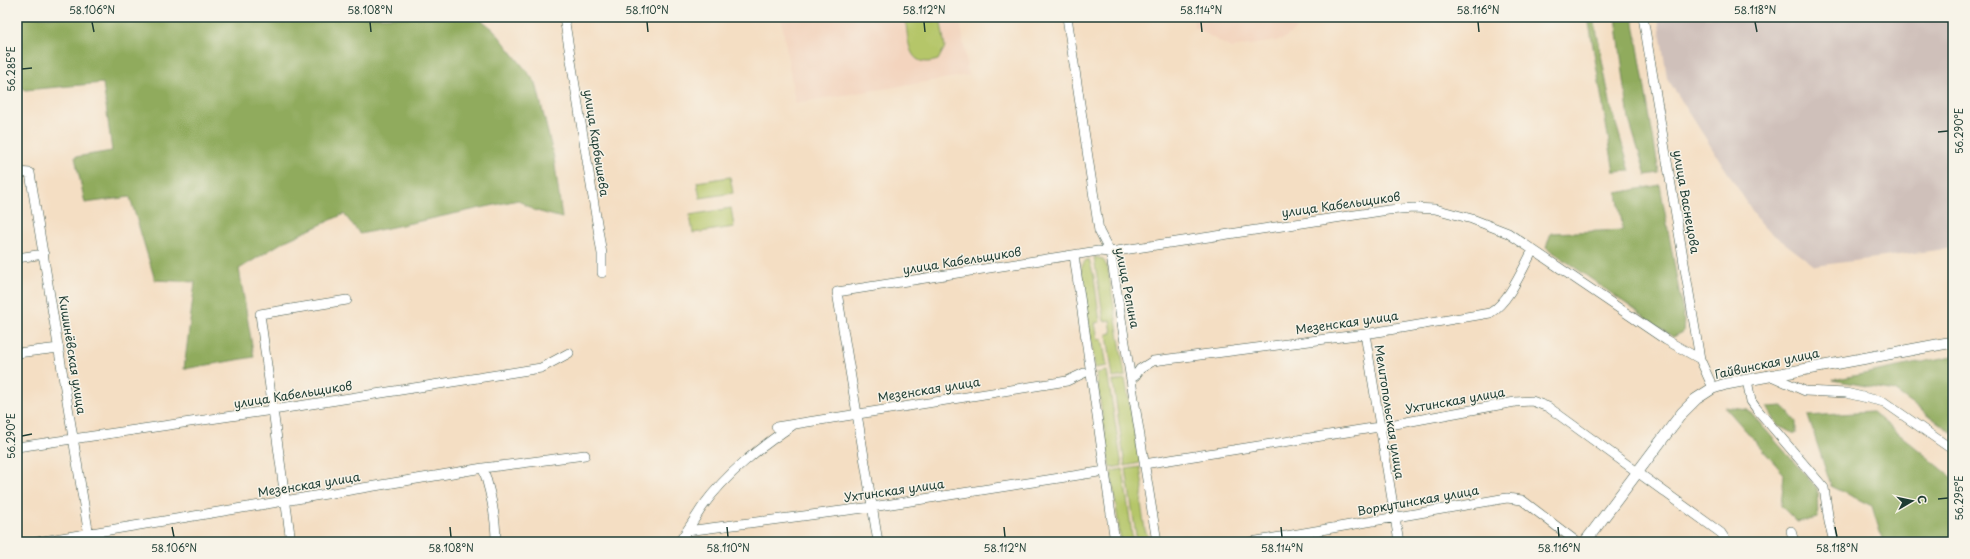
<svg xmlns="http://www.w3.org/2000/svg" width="1970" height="559" viewBox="0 0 1970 559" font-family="'Playpen Sans',sans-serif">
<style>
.built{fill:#f3d4be}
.industrial{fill:#cfc0ba}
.green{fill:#b5c669;stroke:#6a824e}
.forest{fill:#90ab5d;stroke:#587448}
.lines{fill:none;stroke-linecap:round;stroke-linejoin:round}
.minor-casing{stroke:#3f5549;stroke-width:10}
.major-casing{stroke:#3f5549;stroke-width:12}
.minor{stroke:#fff;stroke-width:9}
.major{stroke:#fff;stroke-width:11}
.ticks{fill:none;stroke:#1f3d34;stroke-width:1.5}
.labels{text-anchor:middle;stroke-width:3;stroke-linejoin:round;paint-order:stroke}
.street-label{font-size:12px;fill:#1f3d34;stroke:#f7f3e8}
.neatline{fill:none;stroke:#1f3d34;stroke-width:1.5}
.ticks-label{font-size:10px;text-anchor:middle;fill:#1f3d34}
</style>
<rect width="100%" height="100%" fill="#f7f3e8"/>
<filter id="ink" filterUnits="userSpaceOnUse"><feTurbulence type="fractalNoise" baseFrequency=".025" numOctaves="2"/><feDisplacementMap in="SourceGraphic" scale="8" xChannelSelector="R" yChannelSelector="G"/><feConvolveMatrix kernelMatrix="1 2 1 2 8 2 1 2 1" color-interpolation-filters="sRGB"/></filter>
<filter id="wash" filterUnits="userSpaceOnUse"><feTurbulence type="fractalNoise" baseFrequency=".012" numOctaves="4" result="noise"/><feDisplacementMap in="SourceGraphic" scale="16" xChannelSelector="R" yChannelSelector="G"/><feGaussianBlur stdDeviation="0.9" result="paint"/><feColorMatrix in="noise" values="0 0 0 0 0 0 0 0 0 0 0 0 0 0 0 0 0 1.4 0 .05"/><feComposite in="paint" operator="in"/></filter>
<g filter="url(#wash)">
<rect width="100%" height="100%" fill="#f4dec3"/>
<path class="built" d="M 781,17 L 960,17 L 968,75 L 795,103 Z
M 1193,17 L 1337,17 L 1305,22 L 1282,40 L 1231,48 L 1194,27 Z"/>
<path class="industrial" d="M 1658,17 L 1953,17 L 1953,248 L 1815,266 L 1762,226 L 1667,78 Z"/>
<path class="green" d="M 905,17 L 940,17 L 945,47 L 938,60 C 906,70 909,40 905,17 Z
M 730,177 L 733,193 L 700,198 L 697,182 Z
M 731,208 L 734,227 L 693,233 L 690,215 Z
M 1094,257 L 1103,259 L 1108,269 L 1125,376 L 1113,378 L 1107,334 L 1112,333 L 1110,320 L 1104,321 Z
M 1089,259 L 1094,277 L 1100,322 L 1095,323 L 1098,340 L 1102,339 L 1107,366 L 1095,368 L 1081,268 L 1085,261 Z
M 1107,371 L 1122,466 L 1110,468 L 1096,373 Z
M 1125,379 L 1140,463 L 1125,466 L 1113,381 Z
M 1140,467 L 1143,487 L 1141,504 L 1145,530 L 1151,542 L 1137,542 L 1126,469 Z
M 1123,469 L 1133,542 L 1121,542 L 1111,471 Z"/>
<path class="forest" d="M 21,17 L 478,17 L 494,30 L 536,83 L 554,158 L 562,218 L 533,210 L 518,200 L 360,234 L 344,214 L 283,242 L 239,269 L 254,357 L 184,369 L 195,282 L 155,280 L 130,197 L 85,203 L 75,157 L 112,151 L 103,83 L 25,90 L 17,83 L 17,31 Z
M 1588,17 L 1594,18 L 1611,107 L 1630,171 L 1614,172 Z
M 1616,17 L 1633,17 L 1659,173 L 1646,175 L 1629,120 Z
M 1660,185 L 1684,319 L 1683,332 L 1673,337 L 1546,247 L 1551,233 L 1623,230 L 1617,193 Z
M 1953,356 L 1953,433 L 1894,391 L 1833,380 Z
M 1783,406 L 1796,422 L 1796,434 L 1778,426 L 1767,407 Z
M 1725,407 L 1748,410 L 1817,488 L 1818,518 L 1797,522 L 1781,506 L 1784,474 Z
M 1872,412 L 1953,478 L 1953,542 L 1883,542 L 1872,506 L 1831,486 L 1808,416 Z"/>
</g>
<g filter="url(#ink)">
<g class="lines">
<defs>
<path id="minor" d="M 564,17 L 602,254 L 602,273
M 1067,17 L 1099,231 L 1110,252 L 1113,268 L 1157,542
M 1643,17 L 1700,359 L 1713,388
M 17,172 L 30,173 L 90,542
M 1074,255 L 1115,542
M 17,258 L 44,254
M 1365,334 L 1399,542
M 17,353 L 59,348
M 1769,375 L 1805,391 L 1846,393 L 1884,402 L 1953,450
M 1135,376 L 1140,369 L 1153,361 L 1365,334 L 1490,313 C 1509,302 1522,270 1533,250
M 1747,380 L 1751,401 L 1756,408 L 1824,488 L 1829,522 L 1834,542
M 776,427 L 1067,381 L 1084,373
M 17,447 L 273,410 L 541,368 L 569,353
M 1144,464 L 1379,427 L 1515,402 L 1532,401 L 1548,407 L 1721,533 L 1727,542
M 483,468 C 491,493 496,516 496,542
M 687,531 L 872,507 L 1105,471
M 1791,531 L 1794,542
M 37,542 L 483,468 L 585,455
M 291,542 L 260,314 L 347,300
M 679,542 C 688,530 695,518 703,506 C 727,473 759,448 793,425
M 878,542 L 837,292 L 1098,251 L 1110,252 L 1388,210 L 1413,208 L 1435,209 L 1472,219 L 1508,233 L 1666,340 L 1700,359
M 1251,542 L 1507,498 L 1522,500 L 1577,542"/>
<path id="major" d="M 1585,542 L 1682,413 L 1696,399 L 1713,388 L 1726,384 L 1953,342"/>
</defs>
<use href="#minor" class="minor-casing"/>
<use href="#major" class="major-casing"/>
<use href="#minor" class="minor"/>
<use href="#major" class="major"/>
</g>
</g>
<path class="ticks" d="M 92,22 L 94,32M 370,22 L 371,32M 647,22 L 648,32M 924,22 L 925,32M 1201,22 L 1202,32M 1478,22 L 1479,32M 1755,22 L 1757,32M 22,69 L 32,68M 1938,132 L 1948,131M 22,436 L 32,434M 1938,499 L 1948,498M 172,527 L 174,537M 450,527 L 451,537M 727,527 L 728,537M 1004,527 L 1005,537M 1281,527 L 1282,537M 1558,527 L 1559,537M 1835,527 L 1837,537"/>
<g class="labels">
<g class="street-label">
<text transform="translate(596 143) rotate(81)" y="4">улица Карбышева</text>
<text transform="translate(1686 202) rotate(80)" y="4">улица Васнецова</text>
<text transform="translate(1341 205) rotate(-8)" y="4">улица Кабельщиков</text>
<text transform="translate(962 261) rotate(-9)" y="4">улица Кабельщиков</text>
<text transform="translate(1127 288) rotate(79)" y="4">улица Репина</text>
<text transform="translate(1347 323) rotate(-8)" y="4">Мезенская улица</text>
<text transform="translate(72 355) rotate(81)" y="4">Кишинёвская улица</text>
<text transform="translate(1767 364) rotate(-12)" y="4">Гайвинская улица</text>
<text transform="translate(929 390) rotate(-9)" y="4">Мезенская улица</text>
<text transform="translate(293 395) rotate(-9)" y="4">улица Кабельщиков</text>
<text transform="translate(1455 401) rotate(-10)" y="4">Ухтинская улица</text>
<text transform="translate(1389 412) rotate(81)" y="4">Мелитопольская улица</text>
<text transform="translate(309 485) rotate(-9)" y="4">Мезенская улица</text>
<text transform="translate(894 491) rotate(-8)" y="4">Ухтинская улица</text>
<text transform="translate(1418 501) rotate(-10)" y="4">Воркутинская улица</text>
</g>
</g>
<rect width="1970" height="559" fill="none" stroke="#f7f3e8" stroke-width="44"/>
<g transform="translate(1912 501) rotate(81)" stroke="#f7f3e8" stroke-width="3" paint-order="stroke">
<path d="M0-3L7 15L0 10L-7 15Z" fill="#1f3d34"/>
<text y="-6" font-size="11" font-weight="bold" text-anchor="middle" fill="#1f3d34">С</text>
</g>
<rect x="22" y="22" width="1926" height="515" class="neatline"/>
<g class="ticks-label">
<text x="92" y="14">58.106°N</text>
<text x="370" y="14">58.108°N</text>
<text x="647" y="14">58.110°N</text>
<text x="924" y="14">58.112°N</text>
<text x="1201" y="14">58.114°N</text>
<text x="1478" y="14">58.116°N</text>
<text x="1755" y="14">58.118°N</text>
<text transform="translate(11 69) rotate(-90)" y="4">56.285°E</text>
<text transform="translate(1959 131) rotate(-90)" y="4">56.290°E</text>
<text transform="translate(11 436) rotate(-90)" y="4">56.290°E</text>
<text transform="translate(1959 498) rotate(-90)" y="4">56.295°E</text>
<text x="174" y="552">58.106°N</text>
<text x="451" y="552">58.108°N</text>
<text x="728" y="552">58.110°N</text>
<text x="1005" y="552">58.112°N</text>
<text x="1282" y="552">58.114°N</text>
<text x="1559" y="552">58.116°N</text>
<text x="1837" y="552">58.118°N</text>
</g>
</svg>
